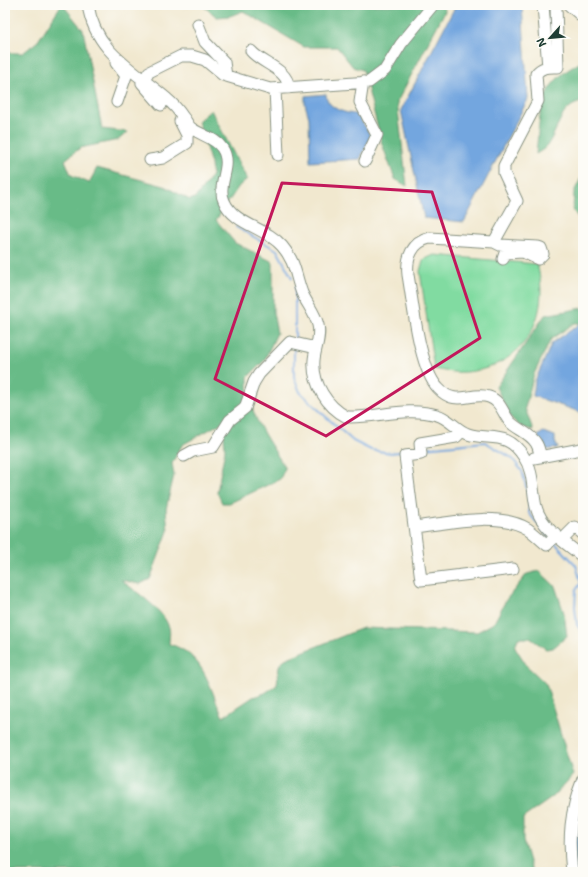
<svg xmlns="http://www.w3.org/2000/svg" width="588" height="877" viewBox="0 0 588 877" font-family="'Shantell Sans',sans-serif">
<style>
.green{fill:#81dba1;stroke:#508c6a}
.forest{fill:#68bb87;stroke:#447c5e}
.water{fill:#73a6df;stroke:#49728a}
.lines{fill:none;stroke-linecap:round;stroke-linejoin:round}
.stream{stroke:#73a6df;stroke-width:2}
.minor-casing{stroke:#889282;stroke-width:13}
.minor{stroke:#fff;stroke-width:11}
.marked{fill:none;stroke:#c2185b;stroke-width:3;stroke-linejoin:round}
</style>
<rect width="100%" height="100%" fill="#fdfcf7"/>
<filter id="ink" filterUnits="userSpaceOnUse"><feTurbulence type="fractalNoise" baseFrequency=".025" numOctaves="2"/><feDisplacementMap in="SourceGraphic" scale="8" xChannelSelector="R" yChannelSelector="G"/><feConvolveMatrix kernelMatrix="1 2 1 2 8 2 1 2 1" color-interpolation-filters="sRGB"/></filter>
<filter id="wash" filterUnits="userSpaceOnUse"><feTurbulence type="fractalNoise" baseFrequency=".012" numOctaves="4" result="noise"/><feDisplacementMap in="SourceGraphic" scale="16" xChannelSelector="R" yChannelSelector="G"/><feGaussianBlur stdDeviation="0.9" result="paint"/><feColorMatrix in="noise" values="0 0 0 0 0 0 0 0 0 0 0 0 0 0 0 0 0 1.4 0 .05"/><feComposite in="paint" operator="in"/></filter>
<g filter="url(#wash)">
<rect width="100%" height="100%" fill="#f1e8cf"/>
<path class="green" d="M 434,255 L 537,264 C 556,333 503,386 434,369 L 420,271 L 423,260 Z"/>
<path class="forest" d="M 61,5 L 63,5 L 83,30 L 102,129 L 128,132 L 118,140 L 80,148 L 65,160 L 71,175 L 89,183 L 97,168 L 164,186 L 190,200 L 196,197 L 212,176 L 211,164 L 198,121 L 211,110 L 247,179 L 239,186 L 216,220 L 235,243 L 273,262 L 273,312 L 277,333 L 264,361 L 248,377 C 247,415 267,437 285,468 L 280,479 L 230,503 L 222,503 L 217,492 L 225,450 L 223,422 L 182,445 L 172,463 L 174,475 L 166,509 L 168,531 L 150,579 L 140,584 L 121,580 C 135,591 162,609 168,625 C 171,630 169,638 169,644 C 205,654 209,688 223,717 L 253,697 L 265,693 L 277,685 L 279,666 L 285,659 L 363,628 L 477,632 L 494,623 L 506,600 L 527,574 L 539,571 L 555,586 L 564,613 L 567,636 L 553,648 L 546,649 L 530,638 L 518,638 L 515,647 L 527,666 L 546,684 L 573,775 L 553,797 L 523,818 L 523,841 L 532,872 L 132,872 L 126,869 L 107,867 L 107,872 L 5,872 L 5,42 L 10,53 L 23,53 L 38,41 Z
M 202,5 L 444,5 L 445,11 L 397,102 L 407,186 L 395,179 L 382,144 L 363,70 L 353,67 L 337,47 L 304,47 L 243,11 L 230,16 L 217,17 Z
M 583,61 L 583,102 C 559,105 559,131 546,147 C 543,150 539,152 536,154 C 541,108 537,85 583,61 Z
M 583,174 L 583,222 L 580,221 L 573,210 L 574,192 Z
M 583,308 L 583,323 L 575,323 L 551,339 L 534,374 L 525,408 L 533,430 L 521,427 L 511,418 L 496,387 L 545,315 Z"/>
<path class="water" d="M 456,5 L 522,5 L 528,99 L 464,222 L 424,218 L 401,110 Z
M 326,94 C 326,108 346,114 357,114 L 371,136 L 360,159 L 310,162 L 309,118 L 305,104 L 305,96 Z
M 583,322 L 583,346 L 579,370 L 583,413 L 533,396 L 535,381 L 552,343 Z
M 543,432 L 555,436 L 555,442 L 558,448 L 544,450 L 538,436 Z
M 583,787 L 583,872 L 575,872 L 573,831 Z"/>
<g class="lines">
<path class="stream" d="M 236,227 L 277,250 L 292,278
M 295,287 L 295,339
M 294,347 L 294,377 L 300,392 L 324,415 L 353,441 L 371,450 L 391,453 L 406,451
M 424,448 L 485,442 L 512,458 L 522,471 L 529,498 L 529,513 L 549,538
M 554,542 L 576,565 L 581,583 L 576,590 L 575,607 L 577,625 L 583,633"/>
</g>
</g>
<g filter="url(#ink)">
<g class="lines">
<defs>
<path id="minor" d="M 88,5 C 95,52 134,70 167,99 C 173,104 179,111 183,117 C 186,120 187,124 190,127 C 199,135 215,137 222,148 C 234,166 216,184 224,201 C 234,225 266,227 282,246 C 296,262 295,275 302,293 C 307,304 315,313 318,325 C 321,337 315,348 314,360 C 312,383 327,407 347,417 C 377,418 407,406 437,415 C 449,418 456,430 468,434 C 490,441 507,430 524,457 C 534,472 532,490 536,507 C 542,529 566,543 583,557
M 543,5 L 548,67
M 569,5 L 583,17
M 198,24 L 205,42 L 224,62 L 226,76
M 251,51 C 262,64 287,68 289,88
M 116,63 L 126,76 L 117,102
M 363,82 L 360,102 L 377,135 L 365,161
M 275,89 L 278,155
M 161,105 L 142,83 L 149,72 L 181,56 L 192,56 L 205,60 L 223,75 L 270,89 L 369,82 L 385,70 L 401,44 L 433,5
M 150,160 L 163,158 L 187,143 L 187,135 L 180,121
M 494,242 L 500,245 L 538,247 L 541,248 L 543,254 L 538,259 L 523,252 L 505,253 L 503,259
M 462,431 L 456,437 L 420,443 L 421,454 L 405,456 L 421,580 L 513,569
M 184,456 L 193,451 L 213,447 L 230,420 L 245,408 L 254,382 L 259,374 L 290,342 L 316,348
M 541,457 C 539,452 539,447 536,443 C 530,433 518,430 510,422 C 503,414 501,401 489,397 C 471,391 456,408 438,388 C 419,368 413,303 408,275 C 406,258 412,242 430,238 L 494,242 L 517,201 L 504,173 L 504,166 L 538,101 L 536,74 C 542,66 549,67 558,67 L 556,7 L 557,5
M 534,458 L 581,449
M 415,527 C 448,523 499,511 528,529 C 535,534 541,540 547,545 L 556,534
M 562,540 L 575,527 L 583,534
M 572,872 C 568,838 570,811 583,779"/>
</defs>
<use href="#minor" class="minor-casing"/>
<use href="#minor" class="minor"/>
</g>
</g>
<path class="marked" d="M 282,183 L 432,192 L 480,338 L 326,436 L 215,379 Z"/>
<rect width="588" height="877" fill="none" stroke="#fdfcf7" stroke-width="20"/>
<g transform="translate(550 38) rotate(243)" stroke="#fdfcf7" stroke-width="3" paint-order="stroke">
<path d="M0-3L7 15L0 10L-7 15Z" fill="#1f3d34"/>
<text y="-6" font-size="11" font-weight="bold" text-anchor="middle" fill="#1f3d34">N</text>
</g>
</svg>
